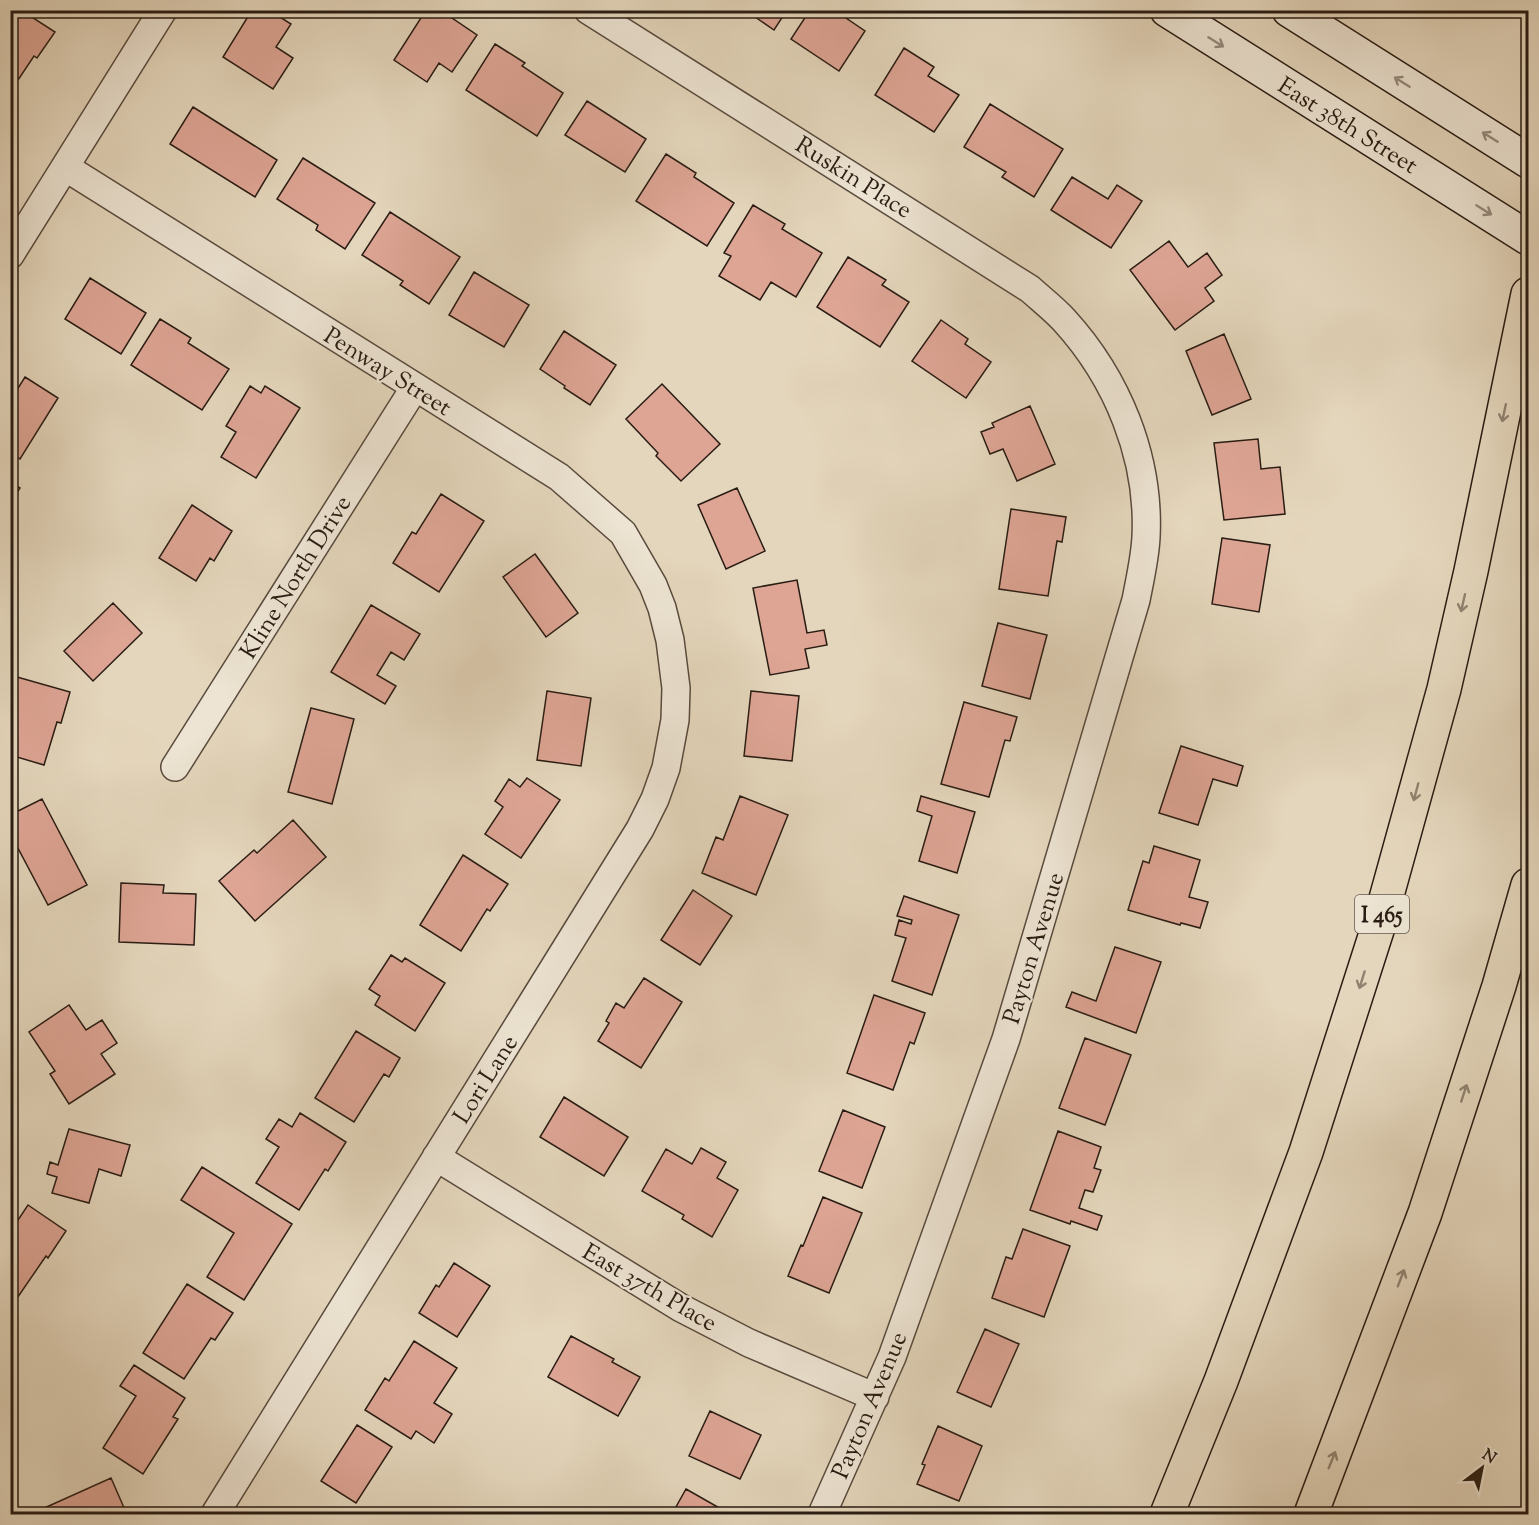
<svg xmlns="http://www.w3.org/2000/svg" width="1539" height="1525" viewBox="0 0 1539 1525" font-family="'Sorts Mill Goudy',serif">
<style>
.building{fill:#dea595;stroke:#291c13;stroke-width:1.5}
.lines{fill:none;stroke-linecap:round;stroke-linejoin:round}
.street-casing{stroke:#584a3d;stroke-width:30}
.secondary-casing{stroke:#291c13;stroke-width:36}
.highway-casing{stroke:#291c13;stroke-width:36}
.street{stroke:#ede4d3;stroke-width:27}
.secondary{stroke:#ede4d3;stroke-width:33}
.highway{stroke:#e4d6bc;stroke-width:33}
.oneway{stroke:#958a7d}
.oneway2{stroke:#908270}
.labels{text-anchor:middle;stroke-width:4.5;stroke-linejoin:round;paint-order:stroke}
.shield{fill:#ede4d3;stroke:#64584d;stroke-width:1.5}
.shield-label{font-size:22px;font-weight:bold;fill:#291c13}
.street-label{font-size:24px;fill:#291c13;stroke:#ede4d3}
</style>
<rect width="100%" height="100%" fill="#e4d6bc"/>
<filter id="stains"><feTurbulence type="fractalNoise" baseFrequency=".00333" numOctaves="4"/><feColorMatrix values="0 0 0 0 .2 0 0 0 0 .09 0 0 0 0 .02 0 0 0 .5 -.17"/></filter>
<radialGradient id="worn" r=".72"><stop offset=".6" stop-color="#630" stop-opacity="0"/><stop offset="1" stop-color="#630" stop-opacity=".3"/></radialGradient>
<path class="building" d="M 10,10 L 21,10 L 55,32 L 37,58 L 34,56 L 10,92 Z
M 252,10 L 269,10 L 291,24 L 276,47 L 293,58 L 273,89 L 223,57 Z
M 426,10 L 440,10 L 477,35 L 452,72 L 439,63 L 427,82 L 394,60 Z
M 745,10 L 787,10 L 774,30 Z
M 810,10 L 834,10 L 865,31 L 839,71 L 791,39 Z
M 495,44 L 525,63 L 522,66 L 563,93 L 537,136 L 466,90 Z
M 904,48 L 934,67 L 928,76 L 959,95 L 934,132 L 875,95 Z
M 587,101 L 646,139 L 625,172 L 565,135 Z
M 990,104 L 1063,149 L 1034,197 L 1002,177 L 1006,172 L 964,147 Z
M 193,107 L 277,160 L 255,197 L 170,144 Z
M 666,154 L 696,173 L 694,177 L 734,203 L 707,246 L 636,201 Z
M 303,158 L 375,203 L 345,249 L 316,230 L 318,225 L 277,199 Z
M 1072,177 L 1108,199 L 1117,185 L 1142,201 L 1111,248 L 1051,210 Z
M 753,205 L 785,224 L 782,229 L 822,253 L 796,297 L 771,282 L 760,300 L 719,276 L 731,256 L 724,253 Z
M 390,212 L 460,257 L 429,304 L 400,285 L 403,281 L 362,255 Z
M 1169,241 L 1188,267 L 1207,253 L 1222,275 L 1205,288 L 1214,301 L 1175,330 L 1130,270 Z
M 848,257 L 886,280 L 882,285 L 909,302 L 880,347 L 817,307 Z
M 474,272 L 529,305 L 504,347 L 449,315 Z
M 90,278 L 146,313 L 121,354 L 65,319 Z
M 160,319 L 191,338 L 188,343 L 229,369 L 202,410 L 131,365 Z
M 941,320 L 968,339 L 965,344 L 991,362 L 966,398 L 912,361 Z
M 564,331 L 616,365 L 590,405 L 564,388 L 565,386 L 540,369 Z
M 1224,334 L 1251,399 L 1212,415 L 1186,351 Z
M 25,377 L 58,398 L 20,459 L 10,453 L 10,401 Z
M 662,384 L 720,444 L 681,481 L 656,456 L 658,453 L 626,419 Z
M 250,386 L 261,393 L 265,386 L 300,408 L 256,478 L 221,457 L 236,432 L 226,426 Z
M 1030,406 L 1055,464 L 1017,481 L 1003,449 L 990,454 L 981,432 L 994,427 L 992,423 Z
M 1258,439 L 1261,469 L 1280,467 L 1285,514 L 1224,520 L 1214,443 Z
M 10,482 L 20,488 L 10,504 Z
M 737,488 L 765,551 L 726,569 L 698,505 Z
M 441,494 L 484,521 L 439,592 L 393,563 L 412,532 L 416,534 Z
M 192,505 L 232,531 L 214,561 L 210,558 L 196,581 L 159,558 Z
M 1011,509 L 1066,517 L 1062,542 L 1057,541 L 1048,596 L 999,589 Z
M 1222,538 L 1270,545 L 1259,612 L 1212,604 Z
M 535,554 L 578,613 L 546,637 L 503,577 Z
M 797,580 L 807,633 L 824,630 L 827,645 L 805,649 L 809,668 L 770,675 L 753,588 Z
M 113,603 L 142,633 L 93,681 L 64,651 Z
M 371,605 L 420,634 L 404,660 L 391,652 L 377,675 L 396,686 L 385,704 L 331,672 Z
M 998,623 L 1047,635 L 1030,699 L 982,686 Z
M 17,677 L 70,692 L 61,723 L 57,722 L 44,765 L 10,755 L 10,701 Z
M 547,691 L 591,698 L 581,766 L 537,760 Z
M 751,691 L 799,696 L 792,761 L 744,756 Z
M 964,702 L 1017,717 L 1010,741 L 1005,740 L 989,797 L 941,784 Z
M 311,708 L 354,719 L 332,804 L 288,792 Z
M 1181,746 L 1243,766 L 1237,786 L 1213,779 L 1198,825 L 1159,813 Z
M 527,778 L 560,800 L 521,858 L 485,834 L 503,807 L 495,801 L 509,779 L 520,787 Z
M 740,796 L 788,815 L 756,895 L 702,873 L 716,837 L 723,840 Z
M 921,796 L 975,812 L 957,873 L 919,861 L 932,816 L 917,811 Z
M 42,799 L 87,885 L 48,905 L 10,833 L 10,815 Z
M 293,820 L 326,857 L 255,921 L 219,881 L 254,850 L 257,853 Z
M 1154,846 L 1200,860 L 1189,897 L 1208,902 L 1200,928 L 1181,923 L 1180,925 L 1128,910 L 1143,861 L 1149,863 Z
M 463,855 L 508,884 L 490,911 L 487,909 L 461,951 L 420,925 Z
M 121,883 L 164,885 L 163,893 L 196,894 L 194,945 L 119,942 Z
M 693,890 L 732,916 L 700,965 L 661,940 Z
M 904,896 L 959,915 L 932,995 L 892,981 L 906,938 L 895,935 L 899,920 L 911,924 L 912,920 L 897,916 Z
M 1115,947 L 1161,962 L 1136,1033 L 1066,1007 L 1072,992 L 1096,1001 Z
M 391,955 L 402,962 L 405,958 L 445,983 L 415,1031 L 375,1005 L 380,996 L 369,989 Z
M 10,978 L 17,978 L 13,1013 L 10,1013 Z
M 644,978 L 682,1002 L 641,1068 L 598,1041 L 609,1023 L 606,1021 L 616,1003 L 624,1008 Z
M 874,995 L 925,1013 L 914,1044 L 910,1042 L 893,1090 L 847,1073 Z
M 69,1005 L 86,1030 L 102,1020 L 117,1043 L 101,1054 L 115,1074 L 69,1104 L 50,1074 L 55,1071 L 29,1032 Z
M 356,1031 L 400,1058 L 389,1077 L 384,1074 L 354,1122 L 315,1098 Z
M 1085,1038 L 1131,1055 L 1105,1125 L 1059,1108 Z
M 564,1097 L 628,1137 L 604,1176 L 540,1137 Z
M 843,1110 L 885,1127 L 862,1188 L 819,1171 Z
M 300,1113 L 346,1142 L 328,1171 L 325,1169 L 299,1210 L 256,1183 L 279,1147 L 266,1139 L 279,1119 L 292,1127 Z
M 69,1129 L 130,1145 L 121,1176 L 99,1169 L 89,1203 L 52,1193 L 57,1177 L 47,1174 L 50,1162 L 58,1165 Z
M 1058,1131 L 1101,1147 L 1094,1168 L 1101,1170 L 1093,1192 L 1085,1190 L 1079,1208 L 1102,1216 L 1097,1230 L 1071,1221 L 1070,1224 L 1030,1210 Z
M 701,1148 L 726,1162 L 717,1178 L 738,1190 L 712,1237 L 682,1219 L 684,1215 L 642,1191 L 666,1149 L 692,1164 Z
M 202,1167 L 292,1224 L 244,1300 L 207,1277 L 234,1233 L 181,1200 Z
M 823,1197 L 862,1213 L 829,1293 L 788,1276 L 801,1245 L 803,1246 Z
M 28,1205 L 66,1231 L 48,1258 L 46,1256 L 13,1304 L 10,1303 L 10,1235 L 14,1230 L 12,1229 Z
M 1023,1229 L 1070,1246 L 1044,1317 L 992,1298 L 1006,1257 L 1012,1259 Z
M 454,1263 L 490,1286 L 457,1337 L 419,1313 L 436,1285 L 439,1287 Z
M 187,1284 L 233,1313 L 215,1340 L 211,1338 L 184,1379 L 143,1353 Z
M 985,1329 L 1019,1344 L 991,1407 L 957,1392 Z
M 571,1336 L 614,1359 L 612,1362 L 640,1377 L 618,1416 L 548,1377 Z
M 414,1341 L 457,1368 L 434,1403 L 452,1414 L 434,1443 L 416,1431 L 411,1439 L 365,1410 L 385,1378 L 389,1381 Z
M 134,1365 L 185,1398 L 173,1417 L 178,1419 L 143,1474 L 103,1448 L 136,1396 L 120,1386 Z
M 710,1411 L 761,1435 L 740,1479 L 689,1456 Z
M 357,1425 L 392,1447 L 356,1503 L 321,1481 Z
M 938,1426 L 982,1446 L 959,1501 L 917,1484 L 925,1465 L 922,1464 Z
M 111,1478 L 125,1510 L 115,1514 L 31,1514 Z
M 686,1489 L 730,1514 L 672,1514 Z"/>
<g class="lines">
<defs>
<path id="street" d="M 588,10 L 1030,289 C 1041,299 1054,309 1064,320 C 1117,378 1150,457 1146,537 C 1145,558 1140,579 1136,600 L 1006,1039 L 892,1357 L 822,1514
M 65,167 L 559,477 L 623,533 L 653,585 L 662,608 L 670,640 L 676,688 L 675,720 L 666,768 L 655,799 L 640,829 L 215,1514
M 10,255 L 163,10
M 175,767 L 415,387
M 436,1157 L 681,1308 L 749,1343 L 875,1397"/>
<path id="secondary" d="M 1167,10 L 1528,238
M 1289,10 L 1528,161"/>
<path id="highway" d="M 1167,1514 L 1221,1381 L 1306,1152 L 1379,924 L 1444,689 L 1471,571 L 1528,294
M 1311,1514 L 1425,1213 L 1499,986 L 1528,885"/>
</defs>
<use href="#street" class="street-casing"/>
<use href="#secondary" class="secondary-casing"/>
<use href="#highway" class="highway-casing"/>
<use href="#street" class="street"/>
<use href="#secondary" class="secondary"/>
<use href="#highway" class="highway"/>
</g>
<defs><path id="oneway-shaft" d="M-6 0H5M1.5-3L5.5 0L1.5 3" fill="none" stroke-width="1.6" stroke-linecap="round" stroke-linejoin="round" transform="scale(1.5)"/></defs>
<g class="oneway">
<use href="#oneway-shaft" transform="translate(1216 42) rotate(32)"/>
<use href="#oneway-shaft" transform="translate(1402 82) rotate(-148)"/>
<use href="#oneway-shaft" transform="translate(1490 137) rotate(-148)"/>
<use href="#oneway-shaft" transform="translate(1484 210) rotate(32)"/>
</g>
<g class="oneway2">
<use href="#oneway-shaft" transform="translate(1504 413) rotate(102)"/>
<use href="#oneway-shaft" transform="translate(1463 603) rotate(103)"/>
<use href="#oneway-shaft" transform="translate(1416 792) rotate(105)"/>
<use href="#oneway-shaft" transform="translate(1362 980) rotate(107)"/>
<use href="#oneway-shaft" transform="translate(1464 1093) rotate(-72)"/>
<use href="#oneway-shaft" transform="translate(1401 1278) rotate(-69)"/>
<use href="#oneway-shaft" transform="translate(1332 1460) rotate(-68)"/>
</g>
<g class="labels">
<rect class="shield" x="1355" y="895" width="54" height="38" rx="4.5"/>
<g class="shield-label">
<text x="1382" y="922">I 465</text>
</g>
<g class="street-label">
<text transform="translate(1348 125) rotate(32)" y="8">East 38th Street</text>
<text transform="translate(854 177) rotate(32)" y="8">Ruskin Place</text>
<text transform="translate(388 371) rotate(32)" y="8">Penway Street</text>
<text transform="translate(295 577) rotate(-58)" y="8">Kline North Drive</text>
<text transform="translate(1033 948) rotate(-73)" y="8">Payton Avenue</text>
<text transform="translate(485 1079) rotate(-58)" y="8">Lori Lane</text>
<text transform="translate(650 1287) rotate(30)" y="8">East 37th Place</text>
<text transform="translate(869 1405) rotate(-67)" y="8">Payton Avenue</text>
</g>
</g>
<rect width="1539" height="1525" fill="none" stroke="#e4d6bc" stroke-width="36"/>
<rect x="12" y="12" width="1515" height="1501" fill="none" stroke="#291c13" stroke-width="3"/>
<rect x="18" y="18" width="1503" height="1489" fill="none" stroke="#291c13" stroke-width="1.5"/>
<g transform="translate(1482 1468) rotate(32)" stroke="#ede4d3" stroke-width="4.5" paint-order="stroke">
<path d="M0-4.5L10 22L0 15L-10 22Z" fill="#291c13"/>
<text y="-9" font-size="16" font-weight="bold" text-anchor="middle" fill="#291c13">N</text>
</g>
<rect width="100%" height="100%" filter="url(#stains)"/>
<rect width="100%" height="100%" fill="url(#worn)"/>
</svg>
